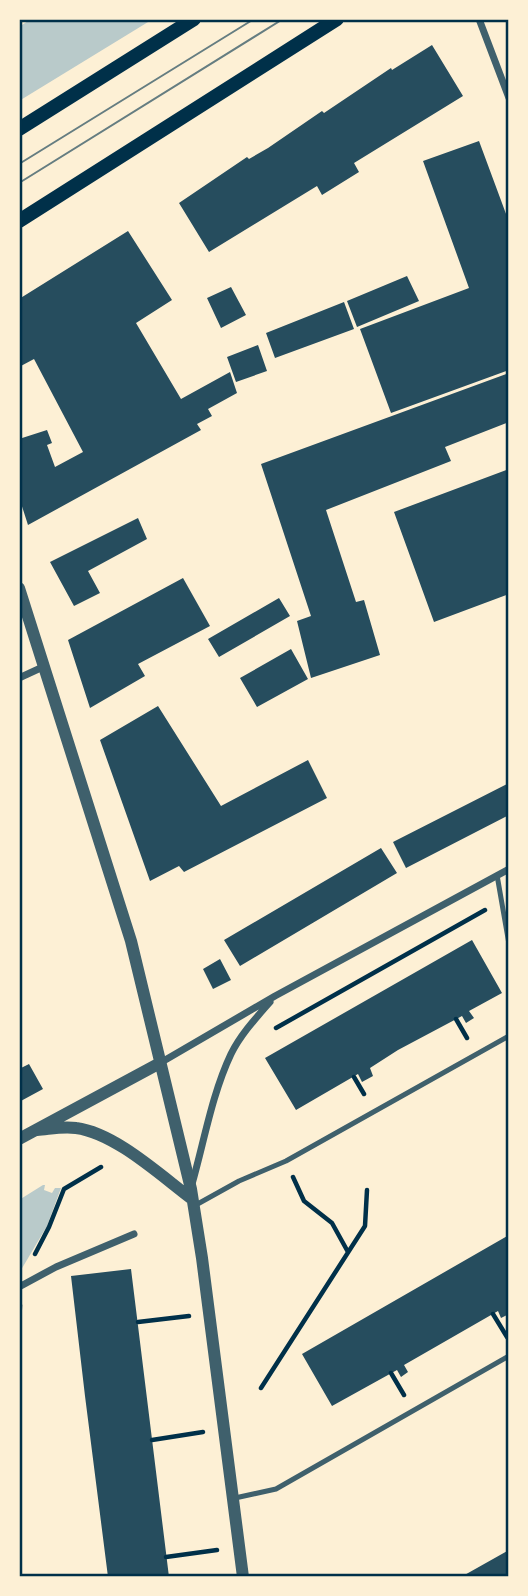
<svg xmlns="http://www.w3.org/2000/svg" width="528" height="1596" viewBox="0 0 528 1596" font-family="'Times New Roman',serif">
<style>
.green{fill:#b9caca}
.building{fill:#264d5e}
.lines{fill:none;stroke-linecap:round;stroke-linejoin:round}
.path{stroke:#003049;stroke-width:4.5}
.service{stroke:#3f606c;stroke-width:5}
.minor{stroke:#3f606c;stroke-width:7}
.tertiary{stroke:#3f606c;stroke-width:12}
.secondary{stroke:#003049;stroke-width:14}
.tram{stroke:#657d81;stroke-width:2}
.neatline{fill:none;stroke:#003049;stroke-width:2.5}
</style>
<rect width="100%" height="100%" fill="#fdf0d5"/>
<path class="green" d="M 31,19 L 153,19 L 19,101 L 19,27 Z
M 43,1185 L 45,1185 L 44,1190 L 52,1193 L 55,1188 L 61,1188 L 47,1226 L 21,1270 L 19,1200 Z"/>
<path class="building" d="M 432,45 L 463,96 L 354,163 L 359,172 L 322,195 L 317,186 L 209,252 L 179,203 L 247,157 L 249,159 L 268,148 L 322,111 L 324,113 L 391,68 L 392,70 Z
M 479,141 L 509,222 L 509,370 L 391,413 L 360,329 L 469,288 L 423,161 Z
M 128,231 L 172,300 L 136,323 L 181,399 L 230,372 L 237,393 L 208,409 L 212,416 L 197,424 L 201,430 L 28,525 L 19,497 L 19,439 L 47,430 L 52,443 L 47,445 L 55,467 L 83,452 L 34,359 L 19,367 L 19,299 Z
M 407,276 L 419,301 L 357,327 L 347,301 Z
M 231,287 L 246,315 L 221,328 L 207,298 Z
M 344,302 L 354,329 L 275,358 L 266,333 Z
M 258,345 L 267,371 L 236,382 L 227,357 Z
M 509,373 L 509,422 L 445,447 L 451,461 L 326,510 L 356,602 L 364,600 L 380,655 L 311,678 L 297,621 L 311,616 L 261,464 Z
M 509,469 L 509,594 L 434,622 L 394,512 Z
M 138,518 L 147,539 L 88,571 L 100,593 L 74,606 L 50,562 Z
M 183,578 L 210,626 L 138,664 L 145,676 L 90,708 L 68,640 Z
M 279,598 L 290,616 L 219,657 L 208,639 Z
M 291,649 L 308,679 L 257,707 L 240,678 Z
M 158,706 L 221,806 L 308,760 L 327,798 L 184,872 L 179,866 L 150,881 L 100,740 Z
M 509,783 L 509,815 L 406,868 L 393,842 Z
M 381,848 L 397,873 L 240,966 L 224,940 Z
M 472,940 L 502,993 L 469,1011 L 474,1018 L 466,1023 L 462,1016 L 398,1050 L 370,1068 L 373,1076 L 362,1082 L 358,1074 L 296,1110 L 265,1058 Z
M 220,959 L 231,980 L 213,989 L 203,969 Z
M 29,1064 L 43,1089 L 19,1102 L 19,1069 Z
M 509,1235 L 509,1304 L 506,1306 L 509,1314 L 501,1318 L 498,1311 L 404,1365 L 408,1372 L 401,1377 L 397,1370 L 332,1406 L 302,1354 Z
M 131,1269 L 169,1577 L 108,1577 L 85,1396 L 71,1276 Z
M 509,1550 L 509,1577 L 461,1577 Z"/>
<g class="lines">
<path class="path" d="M 456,1019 L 467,1038
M 276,1028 L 485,910
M 354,1077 L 364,1094
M 293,1177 L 304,1201 L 332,1223 L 348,1252
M 35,1254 L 49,1227 L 64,1189 L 101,1167
M 493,1314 L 507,1337
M 138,1322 L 189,1316
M 19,1327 L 20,1305
M 391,1373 L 404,1395
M 261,1388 L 365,1226 L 367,1190
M 152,1440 L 203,1432
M 166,1557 L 217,1550"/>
<path class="service" d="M 497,875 L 509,944
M 194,1206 L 239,1181 L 286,1161 L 509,1036
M 235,1498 L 276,1489 L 509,1356"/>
<path class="minor" d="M 479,19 L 509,98
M 19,678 L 45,666
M 160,1063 L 275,996 L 509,869
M 192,1184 C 204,1142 212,1094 231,1054 C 241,1034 256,1018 270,1002
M 19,1287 L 56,1267 L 134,1234"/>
<path class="tertiary" d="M 19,588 L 131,941 L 191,1189 L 202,1258 L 243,1577
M 37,1130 C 50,1129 63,1126 76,1128 C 115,1133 160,1175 192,1199
M 19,1139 L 160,1063"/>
<path class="secondary" d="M 19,129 L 194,19
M 19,221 L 337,19"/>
<path class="tram" d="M 19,164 L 254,19
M 19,183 L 283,19"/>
</g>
<rect width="528" height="1596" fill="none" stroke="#fdf0d5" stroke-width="42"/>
<rect x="21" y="21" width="486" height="1554" class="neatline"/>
</svg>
